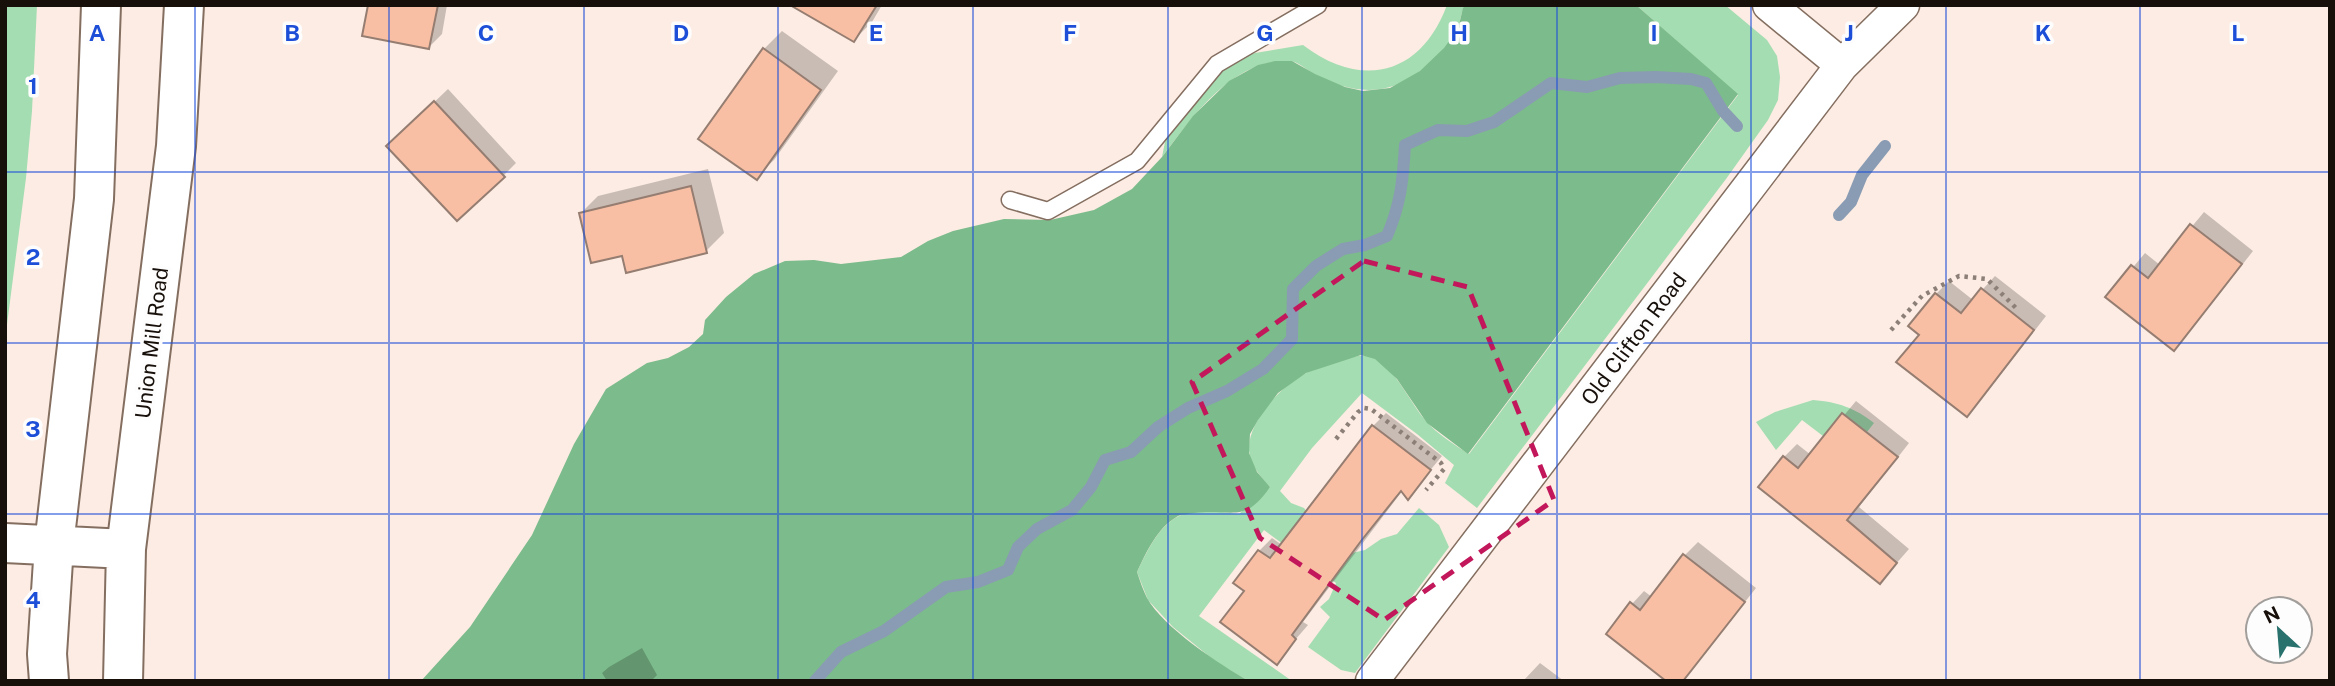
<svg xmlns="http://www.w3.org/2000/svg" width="2335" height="686" viewBox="0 0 2335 686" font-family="'Public Sans',sans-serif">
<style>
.green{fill:#a4ddb1}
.forest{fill:#7cbb8b}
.shadow{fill:#0003}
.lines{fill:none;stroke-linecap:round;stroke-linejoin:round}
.stream{stroke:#8a9cb3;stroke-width:12}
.building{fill:#f8bfa4;stroke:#957d71;stroke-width:2}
.lane-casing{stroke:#846e60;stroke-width:19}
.street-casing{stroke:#846e60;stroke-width:35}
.secondary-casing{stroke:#846e60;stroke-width:42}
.path{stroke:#8b7f78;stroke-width:4.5;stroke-dasharray:3.5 5;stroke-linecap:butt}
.lane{stroke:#fff;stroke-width:16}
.street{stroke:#fff;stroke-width:32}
.secondary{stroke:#fff;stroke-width:38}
.marked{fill:none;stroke:#c2185b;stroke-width:5;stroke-dasharray:14 9;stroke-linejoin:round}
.grid{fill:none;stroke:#1d4ed8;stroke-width:2;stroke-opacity:0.55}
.labels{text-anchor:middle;stroke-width:7;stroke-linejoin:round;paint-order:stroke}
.street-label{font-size:21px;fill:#170f0a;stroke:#fdfdfd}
.grid-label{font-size:23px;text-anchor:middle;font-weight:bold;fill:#1d4ed8;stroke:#fdfdfd;stroke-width:7;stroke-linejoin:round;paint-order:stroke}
</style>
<rect width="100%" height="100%" fill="#fcece3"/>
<path class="green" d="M 5,5 L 37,5 L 32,111 L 26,178 L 5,340 Z
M 1447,5 L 1466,5 C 1460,12 1461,22 1457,30 C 1450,45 1435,59 1422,70 C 1387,98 1350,94 1312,73 C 1306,69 1297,61 1289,61 C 1232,59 1193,116 1162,157 L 1167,132 L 1214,78 L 1235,60 L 1255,53 L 1303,45 C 1362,90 1421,75 1447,5 Z
M 1636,5 L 1725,5 L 1767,40 L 1777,56 L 1780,77 L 1778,100 L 1768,120 L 1726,179 L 1477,508 L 1445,483 L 1454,465 L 1417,434 L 1362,393 L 1312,448 L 1280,491 L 1291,503 L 1304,508 L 1315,523 L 1352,553 L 1365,550 L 1381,539 L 1397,534 L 1419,508 L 1439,525 L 1449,547 L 1355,673 L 1341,670 L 1308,647 L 1330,617 L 1320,607 L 1329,599 L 1336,583 L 1264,530 L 1199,616 L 1292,681 L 1249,681 L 1220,665 L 1173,627 L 1148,600 L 1137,572 C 1147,552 1158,526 1179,516 C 1194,508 1223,512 1239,514 L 1270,487 C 1261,477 1250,465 1249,451 C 1247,421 1283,384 1308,372 C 1318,368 1329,365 1339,361 C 1350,358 1364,352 1375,358 C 1396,370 1411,404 1426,421 C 1437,434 1455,445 1469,454 L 1738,95 Z
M 1813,400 C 1838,402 1855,408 1874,423 L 1867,432 L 1842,413 L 1823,436 L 1802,420 L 1776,450 L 1756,422 L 1775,412 Z"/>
<path class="forest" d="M 1466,5 L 1636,5 L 1738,94 L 1468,454 L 1427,423 L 1397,379 L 1375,359 L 1361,355 L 1306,373 L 1278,393 L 1258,420 L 1250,434 L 1249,453 L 1257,472 L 1270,487 C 1244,525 1232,508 1194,513 C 1190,514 1183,514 1178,516 C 1157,528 1147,551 1137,572 C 1140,581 1143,590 1147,598 C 1163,627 1220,665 1249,681 L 421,681 L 470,627 L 532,535 L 574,444 L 606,389 L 647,363 L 668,358 L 689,347 L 703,334 L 705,320 L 726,297 L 754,274 L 785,261 L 814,260 L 841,264 L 901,257 L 928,241 L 953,231 L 1004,219 L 1050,220 L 1094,210 L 1132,189 L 1162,157 L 1193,116 L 1229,81 L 1258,65 L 1275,61 L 1292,61 L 1315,74 L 1345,87 L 1363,91 L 1390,88 L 1420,71 L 1444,48 L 1458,29 L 1463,8 Z"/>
<path class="shadow" d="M 369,5 L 447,5 L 442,34 L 429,47 Z
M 794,5 L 882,5 L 872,22 L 854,40 Z
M 782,31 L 838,71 L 774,160 L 756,177 L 764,49 Z
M 448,89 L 516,163 L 503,176 L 402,133 Z
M 708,169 L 724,233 L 706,251 L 623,254 L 580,214 L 598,196 Z
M 2204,212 L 2253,251 L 2187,335 L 2174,348 L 2108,297 L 2145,253 L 2160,265 Z
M 1995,276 L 2046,316 L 1980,401 L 1967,414 L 1921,334 L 1936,294 L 1949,281 L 1973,300 Z
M 1856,401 L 1909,443 L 1859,507 L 1909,549 L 1880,582 L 1784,457 L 1797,444 L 1811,455 Z
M 1386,413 L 1442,456 L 1408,497 L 1403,490 L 1303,622 L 1308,625 L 1276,662 L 1246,591 L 1235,583 L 1259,551 L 1272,538 L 1282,545 L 1373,426 Z
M 1698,542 L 1756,588 L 1682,681 L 1632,604 L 1644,591 L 1652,597 L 1685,555 Z
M 642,648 L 657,675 L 651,681 L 607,681 L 602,673 L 609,667 Z
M 1540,663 L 1564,681 L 1523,681 Z"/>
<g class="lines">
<path class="stream" d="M 1839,215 L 1851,202 L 1862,175 L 1885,146
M 815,681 L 841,652 L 884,631 L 946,587 L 978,582 L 1008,570 L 1018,547 L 1037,529 L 1072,510 L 1091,487 L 1105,460 L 1131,452 L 1158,427 L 1188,408 L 1227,391 L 1263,369 L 1292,339 L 1293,289 L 1316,266 L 1343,249 L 1365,245 L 1387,236 C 1401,203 1403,180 1405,145 L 1438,130 L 1467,131 L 1494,122 L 1551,83 L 1587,87 L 1620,78 L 1656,77 L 1691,79 L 1706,83 L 1723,111 L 1737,126"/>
</g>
<path class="building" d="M 368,5 L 438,5 L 429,49 L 362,36 Z
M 790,5 L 877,5 L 854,42 Z
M 763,48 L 821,90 L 757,180 L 698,139 Z
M 434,101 L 505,177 L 457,221 L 386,146 Z
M 691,186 L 707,253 L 626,273 L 622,256 L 591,263 L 579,213 Z
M 2190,224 L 2242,264 L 2174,351 L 2105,297 L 2131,265 L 2148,278 Z
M 1981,288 L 2034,330 L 1967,417 L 1896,362 L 1919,335 L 1908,326 L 1935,293 L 1961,313 Z
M 1842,413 L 1898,457 L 1847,520 L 1897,563 L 1880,584 L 1758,487 L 1783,456 L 1798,468 Z
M 1372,425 L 1431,470 L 1408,500 L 1401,491 L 1361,541 L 1292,635 L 1296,639 L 1277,665 L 1220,622 L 1244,591 L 1233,583 L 1258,550 L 1270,558 Z
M 1683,554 L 1745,602 L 1683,681 L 1666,681 L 1606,634 L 1630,602 L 1640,610 Z"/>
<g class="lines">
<defs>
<path id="lane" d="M 1010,200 L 1048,211 L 1137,161 L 1217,64 L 1318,5"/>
<path id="street" d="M 1769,5 L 1842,65
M 1372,681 L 1842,65 L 1903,5"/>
<path id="secondary" d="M 5,543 L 126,549
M 49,681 L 47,654 L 54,545 L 94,199 L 101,5
M 123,681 L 126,549 L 176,146 L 184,5"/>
</defs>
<use href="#lane" class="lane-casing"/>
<use href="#street" class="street-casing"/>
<use href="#secondary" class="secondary-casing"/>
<path class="path" d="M 1891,330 L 1922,296 L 1959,276 L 1987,279 L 2018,310
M 1336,439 L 1358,412 L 1364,408 L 1371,409 L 1441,463 L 1444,469 L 1426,490"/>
<use href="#lane" class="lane"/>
<use href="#street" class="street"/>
<use href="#secondary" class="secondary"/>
</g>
<path class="marked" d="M 1364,261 L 1468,287 L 1554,500 L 1384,620 L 1260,538 L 1192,382 Z"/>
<path class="grid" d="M 195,5 L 195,681M 389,5 L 389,681M 584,5 L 584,681M 778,5 L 778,681M 973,5 L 973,681M 1168,5 L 1168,681M 1362,5 L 1362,681M 1557,5 L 1557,681M 1751,5 L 1751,681M 1946,5 L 1946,681M 2140,5 L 2140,681M 5,172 L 2330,172M 5,343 L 2330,343M 5,514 L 2330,514"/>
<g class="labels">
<g class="street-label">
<text transform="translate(1634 339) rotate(-53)" y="7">Old Clifton Road</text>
<text transform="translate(152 343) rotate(-83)" y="7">Union Mill Road</text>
</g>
</g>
<g class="grid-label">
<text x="97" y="41">A</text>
<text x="292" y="41">B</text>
<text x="486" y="41">C</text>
<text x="681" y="41">D</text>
<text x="876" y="41">E</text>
<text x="1070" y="41">F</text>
<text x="1265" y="41">G</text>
<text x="1459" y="41">H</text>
<text x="1654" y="41">I</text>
<text x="1849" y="41">J</text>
<text x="2043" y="41">K</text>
<text x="2238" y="41">L</text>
<text x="33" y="94">1</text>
<text x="33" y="265">2</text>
<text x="33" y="437">3</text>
<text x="33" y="608">4</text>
</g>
<rect width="2335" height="686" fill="none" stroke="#170f0a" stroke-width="14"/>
<g transform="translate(2279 630) rotate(334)"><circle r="33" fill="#fdfdfd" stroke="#a19e9c" stroke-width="2"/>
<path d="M0-5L12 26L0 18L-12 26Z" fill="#28716d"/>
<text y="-10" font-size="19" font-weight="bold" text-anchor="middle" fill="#170f0a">N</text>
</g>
</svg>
